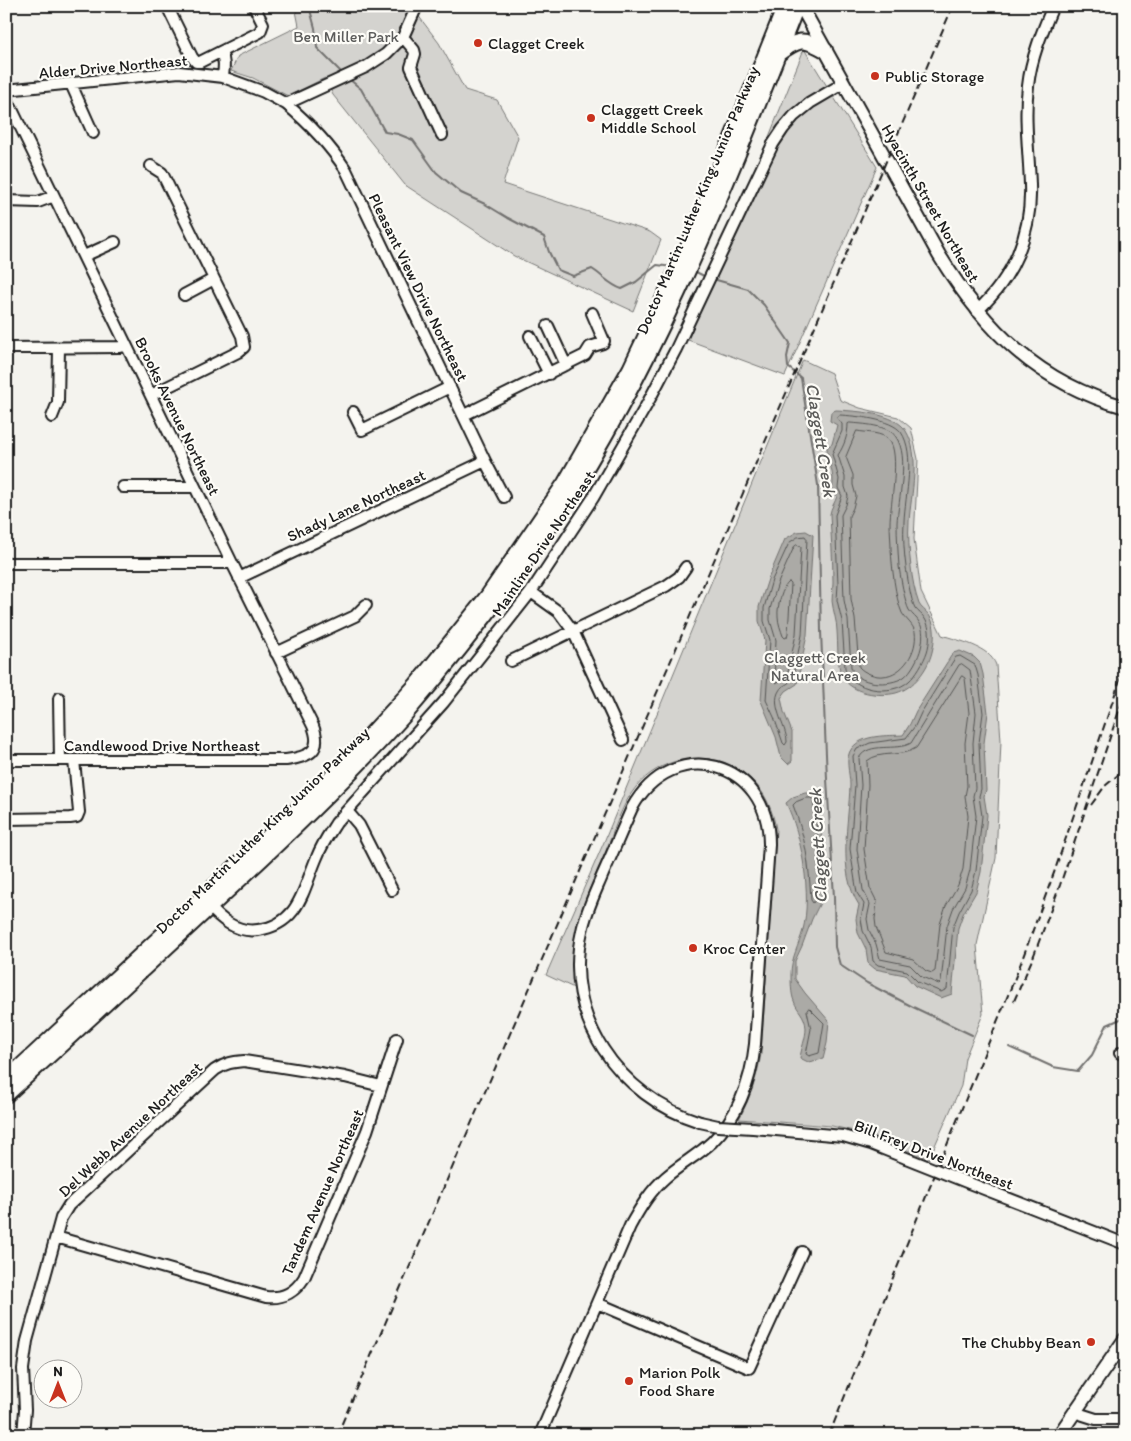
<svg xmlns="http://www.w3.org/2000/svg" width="1131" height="1441" viewBox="0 0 1131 1441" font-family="Itim,sans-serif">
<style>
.green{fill:#d4d3cf;stroke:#787876}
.water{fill:#abaaa6;stroke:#72716f}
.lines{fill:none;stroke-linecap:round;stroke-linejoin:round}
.shore{stroke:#555553;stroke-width:1}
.stream{stroke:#72716f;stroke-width:2}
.minor-casing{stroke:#1c1c1c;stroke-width:14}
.major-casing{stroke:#1c1c1c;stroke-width:16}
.highway-casing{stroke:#1c1c1c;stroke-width:18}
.minor{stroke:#fdfcf7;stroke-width:10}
.major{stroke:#fdfcf7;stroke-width:12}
.highway{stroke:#fdfcf7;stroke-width:14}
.rail{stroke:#1c1c1c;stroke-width:2;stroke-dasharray:8 4;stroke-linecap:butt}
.minor-bridge-casing{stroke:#1c1c1c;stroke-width:14;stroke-linecap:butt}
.minor-bridge{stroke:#fdfcf7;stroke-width:10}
.poi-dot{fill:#c8321e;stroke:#fdfcf7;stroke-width:2}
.labels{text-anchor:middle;stroke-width:4.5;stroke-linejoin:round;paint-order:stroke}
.park-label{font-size:16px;fill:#5c5c5b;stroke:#fdfcf7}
.poi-label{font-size:16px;fill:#1c1c1c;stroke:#fdfcf7;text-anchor:start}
.street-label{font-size:16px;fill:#1c1c1c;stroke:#fdfcf7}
.water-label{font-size:18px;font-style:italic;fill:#5c5c5a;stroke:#fdfcf7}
</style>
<rect width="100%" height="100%" fill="#f4f3ee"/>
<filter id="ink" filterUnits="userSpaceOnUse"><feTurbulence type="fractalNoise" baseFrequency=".02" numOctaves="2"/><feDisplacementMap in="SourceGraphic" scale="10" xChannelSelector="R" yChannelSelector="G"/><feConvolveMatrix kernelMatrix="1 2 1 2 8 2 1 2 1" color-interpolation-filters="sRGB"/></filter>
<g filter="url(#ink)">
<path class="green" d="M 295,6 L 411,6 L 439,43 L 465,90 L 497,100 L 518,137 L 503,184 L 650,232 L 661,240 L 633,311 L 514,256 L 405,185 L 333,95 L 325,78 L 288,96 L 253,78 L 231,71 L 238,56 L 299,26 Z
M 804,49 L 877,167 L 785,376 L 688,340 Z
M 803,360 L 831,373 L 840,400 L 860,408 L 898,417 L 911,428 L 918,459 L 914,539 L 921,592 L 942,635 C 959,641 989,646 996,665 L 1001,741 L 996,858 L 977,945 L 983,1014 L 965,1058 L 961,1086 L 929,1159 L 867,1134 L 832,1126 L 739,1119 C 750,1098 757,1078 761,1054 L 776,829 C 771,801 758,779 732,766 C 700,750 659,759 636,787 C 621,805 614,832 605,853 C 585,899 567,936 574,988 L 546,975 L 604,842 Z"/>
<path class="water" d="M 836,410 C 856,411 896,413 906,431 C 921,455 911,495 909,521 C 908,535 909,552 911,567 C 912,578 915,593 919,604 C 921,608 926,611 929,615 C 936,625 935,640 932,652 C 928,669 914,688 896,693 C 880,697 851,694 842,676 C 837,666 838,643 837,631 C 837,621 833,611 832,601 C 832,595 833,588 833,582 C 833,559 831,537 830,514 C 831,507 835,503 837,496 L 832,489 C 836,474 827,462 827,447 L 832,444 L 837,425 L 830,421 L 831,412 Z
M 806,531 L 813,535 L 807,635 L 797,684 L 786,691 L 781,698 L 784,712 L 792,732 L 792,761 L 788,764 L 781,757 L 776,737 L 761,701 L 765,640 L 759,621 L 759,607 L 768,579 L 785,539 L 797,532 Z
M 960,651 L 974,657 L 980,663 L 983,674 L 988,713 L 984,743 L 986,790 L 984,796 L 987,815 L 981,872 L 976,892 L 963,914 L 958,928 L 952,994 L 941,998 L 915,986 L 905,975 L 875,969 L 868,963 L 866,949 L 858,933 L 856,919 L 859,905 C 837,871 849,823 850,785 C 850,773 844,758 852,748 C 863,734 888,736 903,735 L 910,724 L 916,711 L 953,653 Z
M 805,793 L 813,793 L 818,797 L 825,877 L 821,901 L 812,919 L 802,946 L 795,961 L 795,979 L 805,993 L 829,1021 L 827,1043 L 823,1059 L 808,1062 L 800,1058 C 801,1049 806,1038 806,1028 C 805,1014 797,1011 794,1001 C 791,994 791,982 791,974 C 791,958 799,945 803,930 C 812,895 802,835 786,803 L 793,797 Z"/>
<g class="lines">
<path class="shore" d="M 840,415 C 856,416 891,419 901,432 C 916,454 905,496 904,521 C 903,536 904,553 906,567 C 907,575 911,601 915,608 C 918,612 923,615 925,619 C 931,628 930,643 927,652 C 924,661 916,675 909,681 C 892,697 851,691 845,668 L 842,621 L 837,600 L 838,584 L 835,515 L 842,496 L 838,488 L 839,479 L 832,454 L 842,431 L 842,424 L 837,418 Z
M 850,423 C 862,424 889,425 896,437 C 910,457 898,500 897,523 C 897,537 898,552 899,566 C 900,575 905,603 909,610 C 912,615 917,618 919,622 C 924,629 923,640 921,648 C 919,657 911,672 904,677 C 890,687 856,685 851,667 L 848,620 L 844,600 L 841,515 L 846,505 L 848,496 L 845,487 L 845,477 L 838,455 C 844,446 848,435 848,424 Z
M 857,431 C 867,433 882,432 889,440 C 901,453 890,505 890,523 C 890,532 891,541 891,549 C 892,567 895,597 902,613 C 906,620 913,624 915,632 C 918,651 903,675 883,676 C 876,677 864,673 859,667 L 855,619 L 851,599 L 849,516 L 853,508 L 856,496 L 853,485 L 853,475 L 846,457 Z
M 798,537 L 805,536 L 807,539 L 802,635 L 792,680 C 789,683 785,685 782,687 C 767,702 787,726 787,742 L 785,745 L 783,743 L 774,717 L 766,700 L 770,640 L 764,621 L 764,608 L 772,580 L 789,543 Z
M 797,545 L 801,547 L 796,634 L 787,677 L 776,683 L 774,681 L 776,640 L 770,620 L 770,609 L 778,583 L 794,547 Z
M 789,582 L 791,584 L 788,633 L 787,637 L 785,638 L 783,636 C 781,630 778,623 778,616 C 777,607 782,587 789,582 Z
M 956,657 L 960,656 L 975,665 L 978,675 L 983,713 L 979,743 L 981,789 L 979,796 L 982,816 L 976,871 L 971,890 L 959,912 L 953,927 L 947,989 L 941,992 L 918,982 L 907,971 L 878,965 L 873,961 L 871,947 L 863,931 L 861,919 L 864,904 L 857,893 L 850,849 L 855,785 L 853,756 L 857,749 L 870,743 L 906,738 L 915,726 L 921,713 Z
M 962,664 L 970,670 L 976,713 L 973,743 L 975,788 L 973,796 L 976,816 L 970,870 L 965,888 L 953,909 L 947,926 L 941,982 L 939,984 L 922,977 L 910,965 L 880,959 L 876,944 L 869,930 L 867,919 L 870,904 L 863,890 L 857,849 L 861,785 L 859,758 C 869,741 896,752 911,743 L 959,665 Z
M 962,676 L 965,678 L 969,713 L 965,743 L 967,786 L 965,796 L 968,816 L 963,869 L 958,885 L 946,906 L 940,924 L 935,971 L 932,973 L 926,971 L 913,959 L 886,952 L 876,927 L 875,919 L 877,902 L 870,888 L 864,849 L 868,785 L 867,761 C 880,750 901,758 916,748 Z
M 806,798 L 811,798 L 813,800 C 816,818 825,892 813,903 L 811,900 C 809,864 806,839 793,805 L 796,802 Z
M 809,1008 L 824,1023 L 819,1053 L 809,1056 L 806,1054 L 811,1029 L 807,1011 Z"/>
<path class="stream" d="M 309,6 L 315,28 L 317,48 L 343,74
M 349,79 L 361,89 L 385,132 L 398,134 L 413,140 L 436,172 L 461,193 L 485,204 L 508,218 L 544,237 L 549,252 L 558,270 L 573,276 L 592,269 C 603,276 610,285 622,289 L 636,282 L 657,265 L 673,267
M 694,271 L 706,277
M 713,279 L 748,289 L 764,305 L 790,343 L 787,357 L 788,367 L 801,378 L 818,485 L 821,631 L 827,779 L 834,897 L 835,947 L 840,965 L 867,983 L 913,1007 L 972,1035
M 1009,1047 L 1053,1067 L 1078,1071 L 1092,1055 L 1107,1025 L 1125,1017"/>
<defs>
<path id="minor" d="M 167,6 L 192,57 L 196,62 L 200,62 L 260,32 L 263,24 L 254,6
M 403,37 L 414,50 L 415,54 L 411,67 L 442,135
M 221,52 C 225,61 224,68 223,77
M 71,84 L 93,133
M 6,90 L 179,72 L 223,77 L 264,92 L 286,104 L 366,67 L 386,54 L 403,37 L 417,6
M 6,97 L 232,563 L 313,726 C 323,752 308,757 286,760 L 6,760
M 286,104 C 310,124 329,144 346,170 L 485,461 L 504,497
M 6,201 L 38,202 L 54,196
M 84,256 L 115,242
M 184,295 L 214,279
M 977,311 C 1013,278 1032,234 1030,185 C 1029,152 1024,119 1028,86 C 1031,58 1042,32 1053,6
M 548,326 L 566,365
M 530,336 L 549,374
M 6,348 L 120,347 L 126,345
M 151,395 L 238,352 L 244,347 L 242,336 L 162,173 L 151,166
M 353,412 L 362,430 L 450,387
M 464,415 L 585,355 L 590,347 L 603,343 L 604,341 L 592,313
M 52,417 L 58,402 L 59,348
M 123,487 L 195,487
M 6,563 L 232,563
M 239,578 L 485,461
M 531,592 L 559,612 L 573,631 L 623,740
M 276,653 L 355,616 L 366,605
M 511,661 L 666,586 L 679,577 L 686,567
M 59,698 L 60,760
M 347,811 L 359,825 L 392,890
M 6,819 L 70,818 L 77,817 L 79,812 L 74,760
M 206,903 C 220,919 236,933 258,930 C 300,924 303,889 317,857 C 322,844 329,834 336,823 L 444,702 L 531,592 L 593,498 L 646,406 L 676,349 L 773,144 L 783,129 L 794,116 L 810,103 L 844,83
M 1120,1053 L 1125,1055
M 753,1128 L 843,1136 L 871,1144 L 906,1158
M 969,1183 L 1125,1244
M 56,1237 L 266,1297 C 284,1299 295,1292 304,1278 L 367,1131 L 397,1039
M 597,1303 L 749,1368 L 802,1252
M 1074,1412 L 1096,1419 L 1125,1419
M 23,1435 L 25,1410 L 23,1369 L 27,1341 L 61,1218 L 69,1205 L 215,1070 C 225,1063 233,1062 244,1061 L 345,1077 L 381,1086
M 540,1435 L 630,1226 C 640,1208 650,1191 666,1177 C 681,1164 698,1155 712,1142 C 739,1115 751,1081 755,1044 L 769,845 C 770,760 673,734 632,808 C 622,830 613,852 603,874 C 595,893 586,911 582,931 C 562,1016 619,1097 700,1122"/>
<path id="major" d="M 801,6 L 939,255 C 985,330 1038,383 1125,407
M 1059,1435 L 1125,1339"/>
<path id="highway" d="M 778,54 C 798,39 803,37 825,50
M 6,1080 L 327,782 L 417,684 L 487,597 L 565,483 L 630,369 L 688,247 L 785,6
M 6,1095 C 79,1029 151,962 223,895 C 287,836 350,776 408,711 C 453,659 495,605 534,549 C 650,382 723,194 797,6"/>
</defs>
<use href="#minor" class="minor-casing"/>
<use href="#major" class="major-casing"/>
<use href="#highway" class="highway-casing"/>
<use href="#minor" class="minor"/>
<use href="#major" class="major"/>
<use href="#highway" class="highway"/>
<path class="rail" d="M 1091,805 L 1105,786 L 1125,769
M 1014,1001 L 1034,955 L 1060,885 L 1125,693
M 337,1435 L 953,6
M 829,1435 L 1019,968 L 1055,870 L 1125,665"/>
<defs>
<path id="minor-bridge" d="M 700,1122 L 718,1126 L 753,1128
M 906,1158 L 969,1183"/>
</defs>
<use href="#minor-bridge" class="minor-bridge-casing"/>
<use href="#minor-bridge" class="minor-bridge"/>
</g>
</g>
<g class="poi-dot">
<circle cx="478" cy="43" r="5"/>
<circle cx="875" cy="76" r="5"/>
<circle cx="591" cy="118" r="5"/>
<circle cx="693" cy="948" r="5"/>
<circle cx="1091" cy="1342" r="5"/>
<circle cx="629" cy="1381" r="5"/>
</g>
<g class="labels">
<g class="park-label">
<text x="346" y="42">Ben Miller Park</text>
<text x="815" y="663">Claggett Creek<tspan x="815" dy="18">Natural Area</tspan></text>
</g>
<g class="poi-label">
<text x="488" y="49">Clagget Creek</text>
<text x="885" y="82">Public Storage</text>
<text x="601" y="115">Claggett Creek<tspan x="601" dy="18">Middle School</tspan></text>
<text x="703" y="954">Kroc Center</text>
<text x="1081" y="1348" text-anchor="end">The Chubby Bean</text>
<text x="639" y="1378">Marion Polk<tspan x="639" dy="18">Food Share</tspan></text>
</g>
<g class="street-label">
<text transform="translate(113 66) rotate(-5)" y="6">Alder Drive Northeast</text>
<text transform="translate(697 200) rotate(-67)" y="6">Doctor Martin Luther King Junior Parkway</text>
<text transform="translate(931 203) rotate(60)" y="6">Hyacinth Street Northeast</text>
<text transform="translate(419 287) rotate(64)" y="6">Pleasant View Drive Northeast</text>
<text transform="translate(178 416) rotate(64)" y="6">Brooks Avenue Northeast</text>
<text transform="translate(356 505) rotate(-25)" y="6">Shady Lane Northeast</text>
<text transform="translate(543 543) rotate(-56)" y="6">Mainline Drive Northeast</text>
<text x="162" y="751">Candlewood Drive Northeast</text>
<text transform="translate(262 830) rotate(-44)" y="6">Doctor Martin Luther King Junior Parkway</text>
<text transform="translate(130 1129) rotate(-43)" y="6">Del Webb Avenue Northeast</text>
<text transform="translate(934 1154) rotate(21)" y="6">Bill Frey Drive Northeast</text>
<text transform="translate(322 1192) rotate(-66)" y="6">Tandem Avenue Northeast</text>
</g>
<g class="water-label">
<text transform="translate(821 440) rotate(81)" y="6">Claggett Creek</text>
<text transform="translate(818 846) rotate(-93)" y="6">Claggett Creek</text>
</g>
</g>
<rect width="1131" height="1441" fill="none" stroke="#fdfcf7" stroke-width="25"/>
<rect x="12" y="12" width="1106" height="1416" fill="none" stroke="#1c1c1c" stroke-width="2" filter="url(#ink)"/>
<g transform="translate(58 1384)"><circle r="24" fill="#fdfcf7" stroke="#a3a29f"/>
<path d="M0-4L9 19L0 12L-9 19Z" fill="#c8321e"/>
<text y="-8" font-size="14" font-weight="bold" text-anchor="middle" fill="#1c1c1c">N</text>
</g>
</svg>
